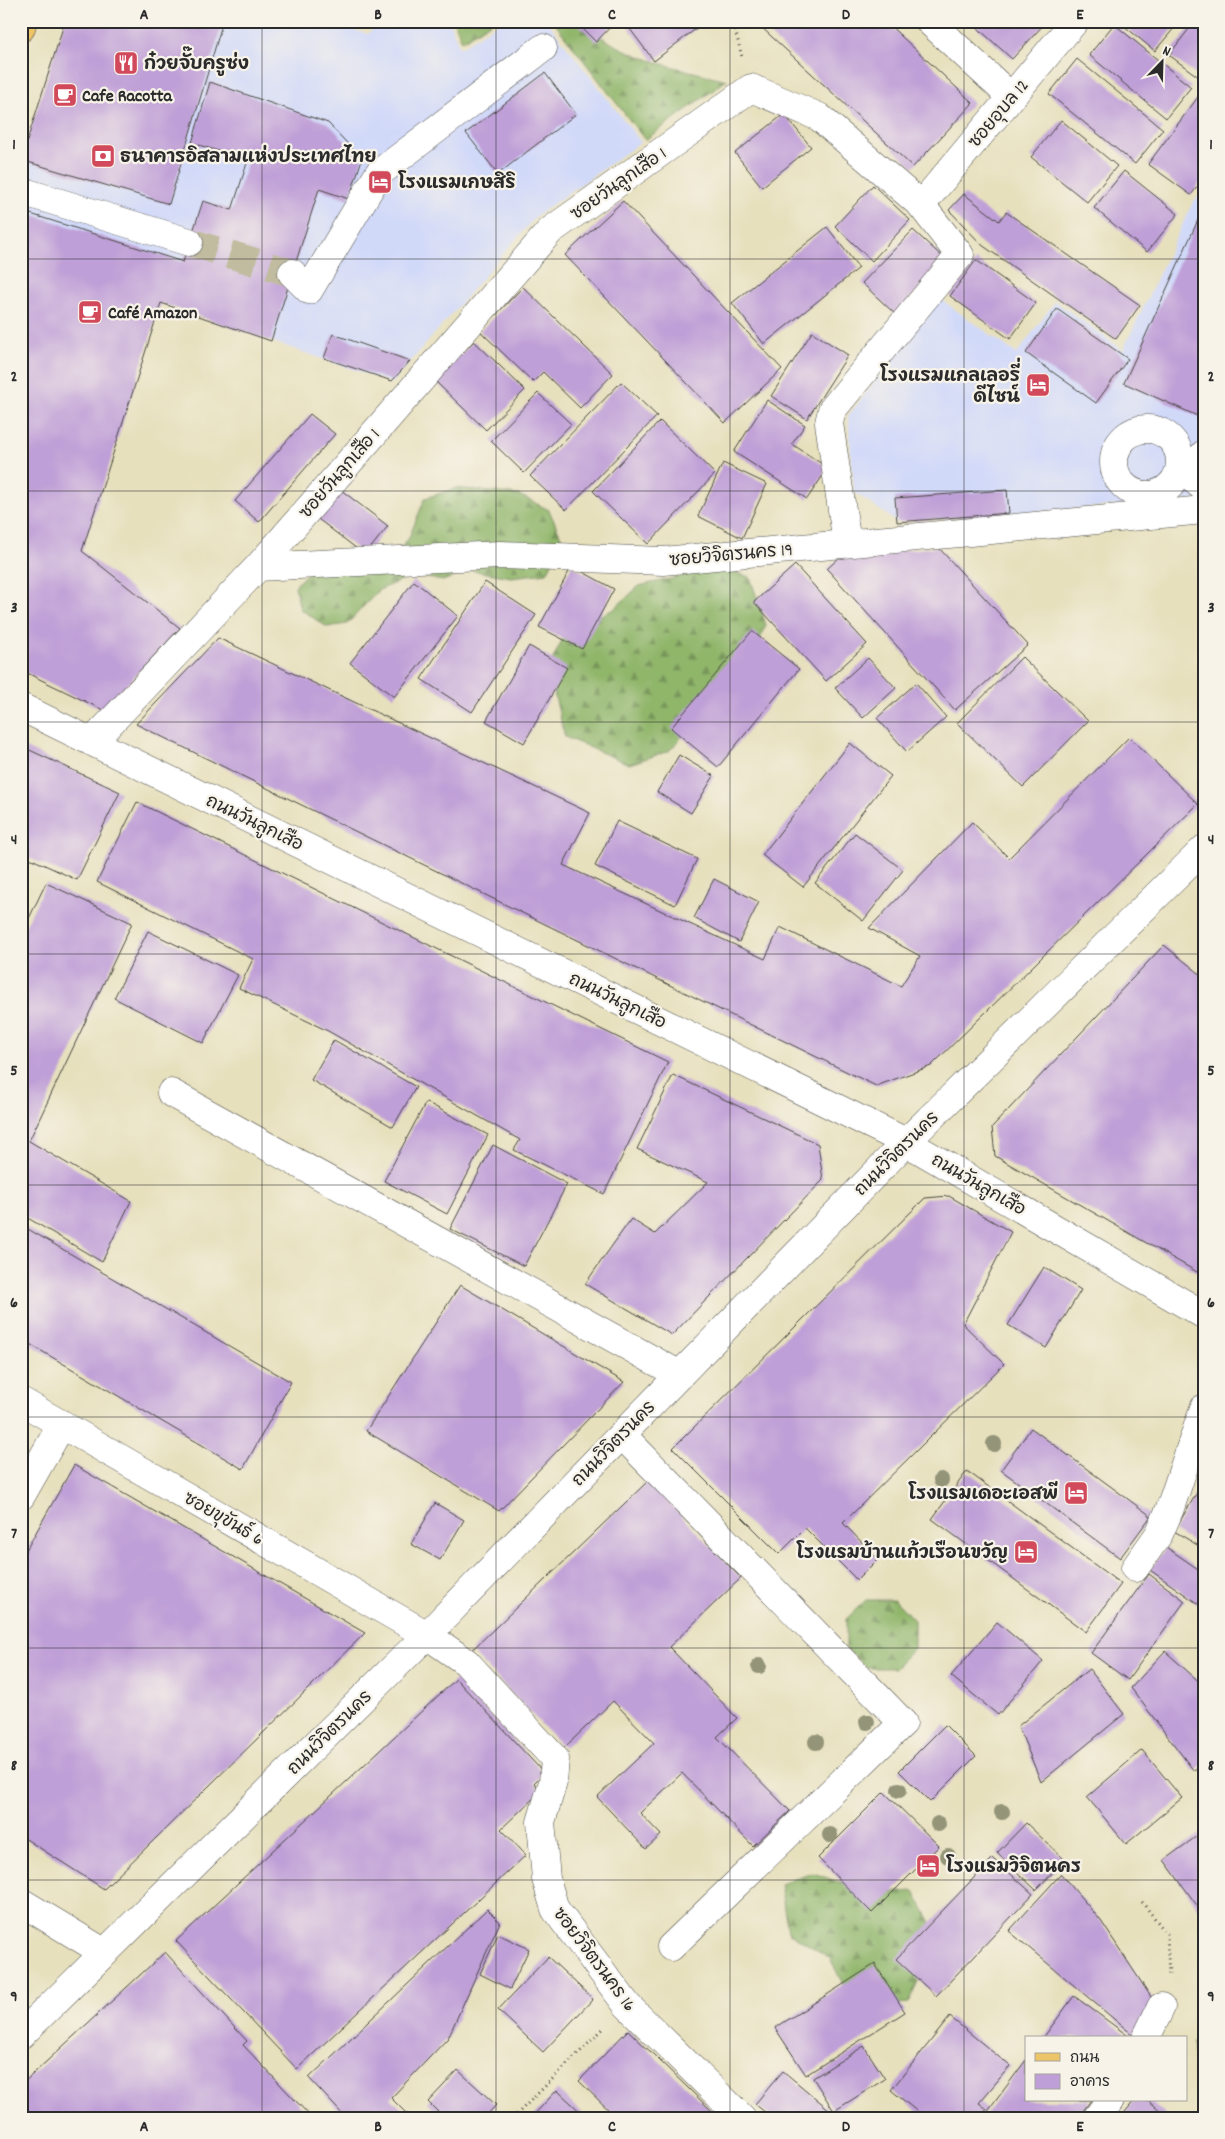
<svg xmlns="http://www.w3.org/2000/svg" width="1225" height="2139" viewBox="0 0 1225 2139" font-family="Dekko,'Playpen Sans Thai',sans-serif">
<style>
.built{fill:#d1d9f9}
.forest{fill:url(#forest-firs);stroke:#5e704b}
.building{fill:#bf9fd7}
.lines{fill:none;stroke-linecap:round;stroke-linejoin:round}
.minor-tunnel{stroke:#c1bca0;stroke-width:28;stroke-dasharray:28 14;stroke-linecap:butt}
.minor-casing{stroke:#474641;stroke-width:29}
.major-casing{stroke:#474641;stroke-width:29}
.path{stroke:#474641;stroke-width:3;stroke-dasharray:1 4;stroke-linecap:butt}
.minor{stroke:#fff;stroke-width:28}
.major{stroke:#edc569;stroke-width:28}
.tree{fill:#939478}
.grid{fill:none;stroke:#2b2b2b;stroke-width:1;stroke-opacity:0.55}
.labels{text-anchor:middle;stroke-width:4.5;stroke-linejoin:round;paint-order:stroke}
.poi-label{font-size:18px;font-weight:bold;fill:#2b2b2b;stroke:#f7f3e8;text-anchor:start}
.street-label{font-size:18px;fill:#2b2b2b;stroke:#f7f3e8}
.neatline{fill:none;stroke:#2b2b2b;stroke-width:2}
.grid-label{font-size:16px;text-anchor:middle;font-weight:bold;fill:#2b2b2b}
</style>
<defs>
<pattern id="forest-firs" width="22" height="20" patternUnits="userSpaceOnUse" patternTransform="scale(1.25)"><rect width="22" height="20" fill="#90b66b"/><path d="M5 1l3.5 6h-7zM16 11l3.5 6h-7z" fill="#769458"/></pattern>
</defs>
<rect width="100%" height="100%" fill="#f7f3e8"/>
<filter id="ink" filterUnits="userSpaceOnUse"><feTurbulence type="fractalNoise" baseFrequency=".02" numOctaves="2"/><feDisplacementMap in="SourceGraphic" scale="10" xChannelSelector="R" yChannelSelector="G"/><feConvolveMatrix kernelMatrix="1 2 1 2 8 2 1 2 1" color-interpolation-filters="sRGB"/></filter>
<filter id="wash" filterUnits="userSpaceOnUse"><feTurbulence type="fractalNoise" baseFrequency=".0096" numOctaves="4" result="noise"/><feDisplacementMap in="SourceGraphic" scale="20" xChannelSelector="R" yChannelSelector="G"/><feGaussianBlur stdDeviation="1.12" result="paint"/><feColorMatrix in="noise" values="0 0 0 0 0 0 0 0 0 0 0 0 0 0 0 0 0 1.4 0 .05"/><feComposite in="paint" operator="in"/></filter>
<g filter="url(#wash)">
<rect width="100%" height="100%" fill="#e7e0bd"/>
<path class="built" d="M 223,21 L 320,21 L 368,34 L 380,21 L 449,21 L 460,48 L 501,21 L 547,21 L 641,142 L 536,216 L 392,383 L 170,306 L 21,259 L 21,160 L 169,204 Z
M 1204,188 L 1204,499 L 897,522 L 854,492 L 848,416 L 939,298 L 1017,354 L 1055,301 L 1123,350 L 1192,204 Z"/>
<path class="forest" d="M 454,21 L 493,21 L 462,41 Z
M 553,21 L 580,21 C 626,60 671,66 727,80 L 645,140 Z
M 457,488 L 519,495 L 549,510 L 563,541 L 547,573 L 511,577 L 470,570 L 443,581 L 413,575 L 379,590 L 347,624 L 327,627 L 300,609 L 295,586 L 323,556 L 394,555 L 409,538 L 425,498 Z
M 717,568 L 750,577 L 766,625 L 750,663 L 669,751 L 629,764 L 565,737 L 548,669 L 566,632 L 614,609 L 639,586 Z
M 866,1600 L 895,1600 L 914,1620 L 914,1648 L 895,1668 L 866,1668 L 846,1648 L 846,1619 Z
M 813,1873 L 873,1894 L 914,1891 L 937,1934 L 909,2003 L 861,2008 L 853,2005 L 830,1958 L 788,1932 L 780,1884 Z
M 1204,2026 L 1204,2086 L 1194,2077 L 1194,2042 Z"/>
<g id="blocks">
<path class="building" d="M 65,21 L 223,21 L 169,204 L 21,160 Z
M 575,21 L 616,21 L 596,42 Z
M 632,21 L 706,21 L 654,61 L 627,25 Z
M 763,21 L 885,21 L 973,103 L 913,167 L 759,25 Z
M 970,21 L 1047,21 L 1012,59 Z
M 1118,21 L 1180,21 L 1155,51 Z
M 1195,21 L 1204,21 L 1204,81 L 1169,55 Z
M 1114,24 L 1191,87 L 1166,118 L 1089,55 Z
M 1077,59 L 1163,129 L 1135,164 L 1049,94 Z
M 545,73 L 576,114 L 498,174 L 466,133 Z
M 210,82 L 328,123 L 362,159 L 349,199 L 319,189 L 271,341 L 161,303 L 82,551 L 180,628 L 103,710 L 21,670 L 21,211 L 183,262 L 203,201 L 232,210 L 248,160 L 192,143 Z
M 1201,93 L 1204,95 L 1204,178 L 1191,195 L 1148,164 Z
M 784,114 L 811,147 L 762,187 L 735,153 Z
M 1061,120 L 1117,166 L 1087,202 L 1031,157 Z
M 1124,171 L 1178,214 L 1147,252 L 1094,208 Z
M 873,185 L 910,220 L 872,261 L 835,226 Z
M 964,194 L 999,221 L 1006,212 L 1140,305 L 1116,339 L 982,245 L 949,210 Z
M 623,201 L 782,369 L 725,423 L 565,255 Z
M 1204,207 L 1204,419 L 1124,383 Z
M 827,227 L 859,268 L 764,344 L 732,303 Z
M 913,230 L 946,260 L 895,314 L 862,283 Z
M 976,260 L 1036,303 L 1010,339 L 950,296 Z
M 523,287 L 613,374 L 580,408 L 543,372 L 533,382 L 480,331 Z
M 1057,309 L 1128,359 L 1096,403 L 1026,353 Z
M 812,332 L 848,355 L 807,419 L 771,396 Z
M 333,334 L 410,361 L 392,381 L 324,358 Z
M 474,341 L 525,390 L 486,430 L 435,381 Z
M 621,382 L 657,416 L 566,510 L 530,476 Z
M 538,393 L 571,424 L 524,473 L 491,441 Z
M 767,400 L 805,425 L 792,444 L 828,468 L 807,499 L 734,452 Z
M 310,414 L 335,434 L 259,522 L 235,501 Z
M 660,421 L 715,474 L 648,544 L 593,491 Z
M 723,463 L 767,484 L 742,538 L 698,516 Z
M 341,490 L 388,526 L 365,555 L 318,519 Z
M 1007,490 L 1009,513 L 897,522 L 895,498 Z
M 938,547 L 1028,645 L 955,710 L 827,569 L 841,556 Z
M 795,565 L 867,644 L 826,681 L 754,602 Z
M 572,566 L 614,589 L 582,649 L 539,627 Z
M 414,581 L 458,616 L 394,697 L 350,663 Z
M 485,582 L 536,615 L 472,712 L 421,679 Z
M 752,631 L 799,669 L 718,767 L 671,728 Z
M 218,638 L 590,813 L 563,865 L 765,959 L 780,927 L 901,986 L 920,956 L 869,928 L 972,822 L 1009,858 L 1129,737 L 1198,804 L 931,1066 L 876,1086 L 136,724 Z
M 529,646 L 567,668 L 524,743 L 486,721 Z
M 1022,657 L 1088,721 L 1023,787 L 957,723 Z
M 868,658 L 896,688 L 863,718 L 835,688 Z
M 916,683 L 946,717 L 907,752 L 877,718 Z
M 850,743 L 891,776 L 803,887 L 762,855 Z
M 21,746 L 120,792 L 77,880 L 21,854 Z
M 679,755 L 714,776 L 691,813 L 657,792 Z
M 137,802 L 668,1062 L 604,1194 L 514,1150 L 520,1140 L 328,1031 L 239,988 L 253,959 L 97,882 Z
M 617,821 L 697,859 L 675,905 L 595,866 Z
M 855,833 L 903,870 L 863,921 L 815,883 Z
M 714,879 L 759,902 L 739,942 L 694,918 Z
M 46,883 L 132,923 L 29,1141 L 131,1201 L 102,1262 L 21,1214 L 21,935 Z
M 148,931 L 238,975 L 203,1043 L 114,998 Z
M 1164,945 L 1204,977 L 1204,1276 L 995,1156 L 992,1127 Z
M 334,1040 L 416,1087 L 393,1127 L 311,1080 Z
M 673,1075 L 818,1144 L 823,1180 L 672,1335 L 585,1284 L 631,1219 L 655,1234 L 708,1182 L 637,1149 Z
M 426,1102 L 488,1135 L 447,1214 L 384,1181 Z
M 493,1145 L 567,1184 L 524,1266 L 450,1229 Z
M 949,1196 L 1011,1232 L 963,1324 L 1004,1364 L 843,1523 L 878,1559 L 857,1580 L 805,1528 L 779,1554 L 673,1448 L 925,1198 Z
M 21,1225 L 291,1382 L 243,1469 L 21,1339 Z
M 1044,1267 L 1081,1290 L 1046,1348 L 1008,1325 Z
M 460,1285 L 624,1382 L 499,1511 L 366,1431 Z
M 1031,1428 L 1151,1516 L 1120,1558 L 1001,1470 Z
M 74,1465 L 365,1633 L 104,1889 L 21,1836 L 21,1559 Z
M 967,1471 L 1121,1584 L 1086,1632 L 932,1519 Z
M 648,1481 L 741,1578 L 669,1647 L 737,1718 L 717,1737 L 790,1811 L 753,1846 L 682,1773 L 640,1813 L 661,1835 L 646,1849 L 597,1797 L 654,1743 L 613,1701 L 564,1748 L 471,1651 Z
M 1204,1481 L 1204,1549 L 1174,1531 Z
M 435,1503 L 464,1520 L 440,1560 L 411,1544 Z
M 1166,1547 L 1204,1573 L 1204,1608 L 1150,1570 Z
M 1149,1574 L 1185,1601 L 1128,1680 L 1091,1653 Z
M 997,1622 L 1043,1661 L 998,1715 L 951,1676 Z
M 1165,1651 L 1204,1686 L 1204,1764 L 1194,1771 L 1131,1688 Z
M 1089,1669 L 1124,1714 L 1041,1782 L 1018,1726 Z
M 456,1679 L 544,1773 L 534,1783 L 541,1791 L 501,1829 L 526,1855 L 297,2069 L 176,1941 Z
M 945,1725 L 976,1756 L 930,1802 L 899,1771 Z
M 1142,1750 L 1182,1798 L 1126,1844 L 1087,1797 Z
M 884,1792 L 939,1846 L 872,1913 L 818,1858 Z
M 1026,1823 L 1065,1860 L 1036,1890 L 997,1853 Z
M 1204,1831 L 1204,1915 L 1164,1860 Z
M 993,1858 L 1033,1894 L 936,1996 L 896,1959 Z
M 1061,1874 L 1101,1921 L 1155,2003 L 1133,2035 L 1009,1931 Z
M 487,1909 L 500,1922 L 448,2038 L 391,2098 L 411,2118 L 346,2118 L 309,2078 Z
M 498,1934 L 529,1949 L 510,1989 L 480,1974 Z
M 165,1952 L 247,2041 L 243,2045 L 312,2118 L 27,2118 L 21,2101 L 21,2085 Z
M 548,1957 L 593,1999 L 543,2052 L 498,2010 Z
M 875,1964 L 905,2012 L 806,2075 L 775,2028 Z
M 1074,1996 L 1131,2038 L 1043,2038 Z
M 950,2017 L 1010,2066 L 979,2103 L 987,2109 L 980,2118 L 925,2118 L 891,2090 Z
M 628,2030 L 718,2117 L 617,2118 L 579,2081 Z
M 864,2046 L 885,2079 L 834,2111 L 813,2078 Z
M 1026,2060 L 1026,2100 L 1091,2100 L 1078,2118 L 983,2118 Z
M 458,2070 L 496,2105 L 484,2118 L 444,2118 L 428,2102 Z
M 783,2071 L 831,2111 L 825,2118 L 772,2118 L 755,2104 Z
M 557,2090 L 587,2118 L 531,2118 Z
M 1135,2100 L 1148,2100 L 1169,2118 L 1120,2118 Z"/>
</g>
</g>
<g filter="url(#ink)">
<use href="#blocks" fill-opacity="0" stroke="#474641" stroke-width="1"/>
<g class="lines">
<path class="minor-tunnel" d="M 189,242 L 292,273"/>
<defs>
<path id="minor" d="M 929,21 L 1011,97
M 21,191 L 189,242
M 921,205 L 1075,21
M 292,273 L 309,290 L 379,173 L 543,48
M1114 462a33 33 0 1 1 66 0a33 33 0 1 1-66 0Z
M 1204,454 L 1193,479 L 1204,488
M 258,567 L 500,555 L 663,561 L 1204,510
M 21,707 L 906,1142 L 1204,1315
M 92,742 L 258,567 L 550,231 L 751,88 L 819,117 L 921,205 L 960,255 L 832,410 L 829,423 L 847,543
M 171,1093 L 680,1375
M 21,1401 L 427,1635 L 466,1662 L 555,1759 L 553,1782 L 541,1822 L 546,1879 L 555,1909 L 627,2005 L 742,2118
M 622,1435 L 903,1723 L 671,1947
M 21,1496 L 62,1424
M 1135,1568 L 1159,1534 L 1169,1511 L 1204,1408
M 21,1902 L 105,1953
M 21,2035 L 427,1635 L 906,1142 L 1204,849
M 1146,2038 L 1161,2007
M 1097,2118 L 1110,2100"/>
<path id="major" d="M 21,28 L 23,21"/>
</defs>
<use href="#minor" class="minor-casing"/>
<use href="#major" class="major-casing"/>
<path class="path" d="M 733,21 L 742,57
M 1142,1902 L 1167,1934 L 1169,1977
M 513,2118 L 605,2027"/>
<use href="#minor" class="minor"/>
<use href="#major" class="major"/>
</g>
<g class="tree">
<circle cx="994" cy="1444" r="8"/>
<circle cx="941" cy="1480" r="8"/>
<circle cx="759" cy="1666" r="8"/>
<circle cx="867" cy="1722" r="8"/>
<circle cx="816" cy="1742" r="8"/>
<circle cx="899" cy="1790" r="8"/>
<circle cx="1002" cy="1812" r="8"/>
<circle cx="938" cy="1824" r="8"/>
<circle cx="830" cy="1835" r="8"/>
<circle cx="948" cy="1856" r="8"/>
</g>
</g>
<path class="grid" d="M 262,21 L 262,2118M 496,21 L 496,2118M 730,21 L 730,2118M 964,21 L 964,2118M 21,259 L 1204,259M 21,491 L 1204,491M 21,722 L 1204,722M 21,954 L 1204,954M 21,1185 L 1204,1185M 21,1417 L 1204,1417M 21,1648 L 1204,1648M 21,1880 L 1204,1880"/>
<defs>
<symbol id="restaurant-square" viewBox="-11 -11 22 22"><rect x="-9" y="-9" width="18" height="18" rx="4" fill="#d1495b" stroke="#f7f3e8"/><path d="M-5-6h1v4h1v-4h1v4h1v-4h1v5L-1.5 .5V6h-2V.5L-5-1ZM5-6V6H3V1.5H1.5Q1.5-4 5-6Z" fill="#fff"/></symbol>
<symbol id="cafe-square" viewBox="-11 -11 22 22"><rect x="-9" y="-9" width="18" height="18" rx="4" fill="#d1495b" stroke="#f7f3e8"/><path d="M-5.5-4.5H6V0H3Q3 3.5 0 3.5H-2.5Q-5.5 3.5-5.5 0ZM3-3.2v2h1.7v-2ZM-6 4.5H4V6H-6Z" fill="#fff"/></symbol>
<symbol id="bank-square" viewBox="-11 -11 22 22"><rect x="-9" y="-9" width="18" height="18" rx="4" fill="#d1495b" stroke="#f7f3e8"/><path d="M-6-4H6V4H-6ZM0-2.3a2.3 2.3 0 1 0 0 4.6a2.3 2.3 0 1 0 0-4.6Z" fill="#fff"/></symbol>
<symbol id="hotel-square" viewBox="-11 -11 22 22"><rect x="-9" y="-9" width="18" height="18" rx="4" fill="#d1495b" stroke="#f7f3e8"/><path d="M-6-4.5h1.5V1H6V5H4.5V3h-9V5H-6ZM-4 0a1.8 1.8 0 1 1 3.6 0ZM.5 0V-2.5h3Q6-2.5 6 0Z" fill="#fff"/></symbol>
</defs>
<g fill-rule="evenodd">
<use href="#restaurant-square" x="112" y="49" width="28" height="28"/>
<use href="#cafe-square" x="51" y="81" width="28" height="28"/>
<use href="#bank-square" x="89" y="142" width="28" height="28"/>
<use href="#hotel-square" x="366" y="168" width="28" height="28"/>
<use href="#cafe-square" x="76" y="298" width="28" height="28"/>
<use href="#hotel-square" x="1024" y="371" width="28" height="28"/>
<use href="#hotel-square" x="1062" y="1479" width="28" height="28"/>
<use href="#hotel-square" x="1012" y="1538" width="28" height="28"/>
<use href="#hotel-square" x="914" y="1852" width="28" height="28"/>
</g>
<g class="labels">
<g class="poi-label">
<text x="144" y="69">ก๋วยจั๊บครูซ่ง</text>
<text x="82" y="101">Cafe Racotta</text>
<text x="120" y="162">ธนาคารอิสลามแห่งประเทศไทย</text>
<text x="398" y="188">โรงแรมเกษสิริ</text>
<text x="108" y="318">Café Amazon</text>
<text x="1020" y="381" text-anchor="end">โรงแรมแกลเลอรี่<tspan x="1020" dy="21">ดีไซน์</tspan></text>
<text x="1058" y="1499" text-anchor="end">โรงแรมเดอะเอสพี</text>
<text x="1008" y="1558" text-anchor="end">โรงแรมบ้านแก้วเรือนขวัญ</text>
<text x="946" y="1872">โรงแรมวิจิตนคร</text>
</g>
<g class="street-label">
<text transform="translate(998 113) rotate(-50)" y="6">ซอยอุบล 12</text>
<text transform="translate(618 183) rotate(-35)" y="6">ซอยวันลูกเสือ 1</text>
<text transform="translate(339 473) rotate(-49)" y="6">ซอยวันลูกเสือ 1</text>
<text transform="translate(731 554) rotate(-5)" y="6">ซอยวิจิตรนคร 19</text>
<text transform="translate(255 822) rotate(26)" y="6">ถนนวันลูกเสือ</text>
<text transform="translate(618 1000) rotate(26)" y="6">ถนนวันลูกเสือ</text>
<text transform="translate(896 1153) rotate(-45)" y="6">ถนนวิจิตรนคร</text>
<text transform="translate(979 1184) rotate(30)" y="6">ถนนวันลูกเสือ</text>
<text transform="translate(613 1443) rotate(-46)" y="6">ถนนวิจิตรนคร</text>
<text transform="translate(224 1518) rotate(30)" y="6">ซอยขุขันธ์ 6</text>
<text transform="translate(329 1732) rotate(-45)" y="6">ถนนวิจิตรนคร</text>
<text transform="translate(595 1959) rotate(53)" y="6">ซอยวิจิตรนคร 16</text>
</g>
</g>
<rect width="1225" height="2139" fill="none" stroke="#f7f3e8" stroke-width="55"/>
<rect x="1025" y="2036" width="162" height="65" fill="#f7f3e8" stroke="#a5a39c"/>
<rect x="1035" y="2053" width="25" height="8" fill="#edc569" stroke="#a5a39c"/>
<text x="1070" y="2062" font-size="15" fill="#2b2b2b">ถนน</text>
<rect x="1035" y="2074" width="25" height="15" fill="#bf9fd7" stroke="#a5a39c"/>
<text x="1070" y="2086" font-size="15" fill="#2b2b2b">อาคาร</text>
<g transform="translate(1162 62) rotate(23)" stroke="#f7f3e8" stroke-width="4" paint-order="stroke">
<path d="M0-4L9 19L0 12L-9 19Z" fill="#2b2b2b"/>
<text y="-8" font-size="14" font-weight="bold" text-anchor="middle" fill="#2b2b2b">N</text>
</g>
<rect x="28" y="28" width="1170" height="2084" class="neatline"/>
<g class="grid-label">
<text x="144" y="19">A</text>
<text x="378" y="19">B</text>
<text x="612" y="19">C</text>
<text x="846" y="19">D</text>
<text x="1080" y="19">E</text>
<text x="14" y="149">1</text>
<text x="1211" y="149">1</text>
<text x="14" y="381">2</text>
<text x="1211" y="381">2</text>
<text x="14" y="612">3</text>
<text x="1211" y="612">3</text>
<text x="14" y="844">4</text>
<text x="1211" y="844">4</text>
<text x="14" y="1075">5</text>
<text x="1211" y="1075">5</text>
<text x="14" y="1307">6</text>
<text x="1211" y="1307">6</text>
<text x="14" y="1538">7</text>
<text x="1211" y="1538">7</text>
<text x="14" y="1770">8</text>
<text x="1211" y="1770">8</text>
<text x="14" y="2001">9</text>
<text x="1211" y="2001">9</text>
<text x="144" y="2131">A</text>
<text x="378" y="2131">B</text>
<text x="612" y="2131">C</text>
<text x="846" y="2131">D</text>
<text x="1080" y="2131">E</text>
</g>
</svg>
